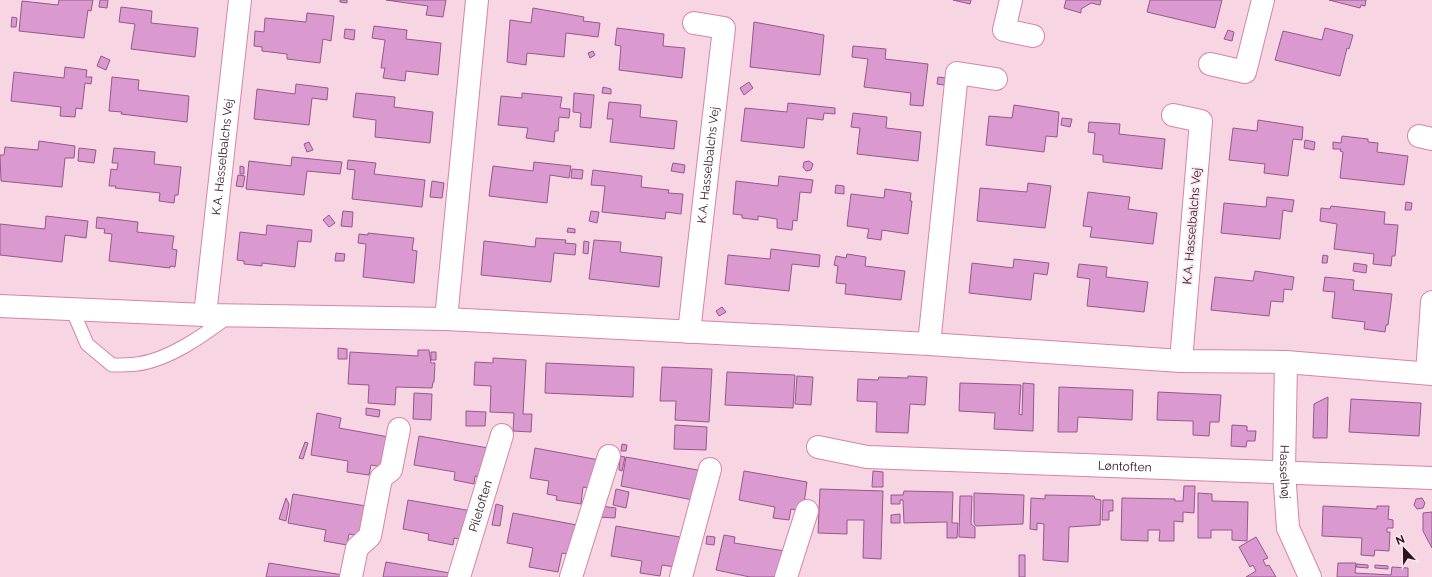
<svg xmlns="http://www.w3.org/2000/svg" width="1432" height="577" viewBox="0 0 1432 577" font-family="Raleway,sans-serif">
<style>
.building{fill:#da9ad0;stroke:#94588c}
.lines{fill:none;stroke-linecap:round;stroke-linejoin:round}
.service-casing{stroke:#d486a8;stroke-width:15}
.minor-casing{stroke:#d486a8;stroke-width:24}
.service{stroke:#fff;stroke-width:13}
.minor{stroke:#fff;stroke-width:22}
.labels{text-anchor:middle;stroke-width:3.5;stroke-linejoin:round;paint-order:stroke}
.street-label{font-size:12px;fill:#2f111f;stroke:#f9e8ef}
</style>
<rect width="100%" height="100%" fill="#f8d5e3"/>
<path class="building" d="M 59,0 L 93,0 L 91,11 L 88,10 L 84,38 L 19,31 L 22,1 L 58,5 Z
M 100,0 L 108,0 L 107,8 L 99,7 Z
M 340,0 L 347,0 L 347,3 L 340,2 Z
M 386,0 L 446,0 L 443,17 L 426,15 L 428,6 Z
M 953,0 L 971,0 L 970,4 Z
M 1066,0 L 1101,0 L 1100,5 L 1091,3 L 1081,9 L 1081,13 L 1064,8 Z
M 1150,0 L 1222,0 L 1215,28 L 1147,12 Z
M 1329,0 L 1366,0 L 1365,6 L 1361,5 L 1360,8 Z
M 121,7 L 152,11 L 151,23 L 198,28 L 195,57 L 131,49 L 135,24 L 119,22 Z
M 533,8 L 584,17 L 583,21 L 600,23 L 598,37 L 566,33 L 564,57 L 527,53 L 526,65 L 507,62 L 510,20 L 531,23 Z
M 307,13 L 334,16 L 331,41 L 323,39 L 320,63 L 287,59 L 287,54 L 262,51 L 262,47 L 254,46 L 255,31 L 264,32 L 265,18 L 306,22 Z
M 12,17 L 17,18 L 16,27 L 11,27 Z
M 754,22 L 824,35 L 820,75 L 750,67 Z
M 374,26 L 407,30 L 406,39 L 441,43 L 438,75 L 406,71 L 405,81 L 383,78 L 385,68 L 381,68 L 385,40 L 372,38 Z
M 617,28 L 664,34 L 663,46 L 685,48 L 682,78 L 619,70 L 621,46 L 615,45 Z
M 1325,28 L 1353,35 L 1349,49 L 1347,48 L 1340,76 L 1275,60 L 1283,31 L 1322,40 Z
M 345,29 L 355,30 L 354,40 L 344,38 Z
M 1228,30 L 1234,32 L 1232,41 L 1224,39 Z
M 853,46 L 886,49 L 885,59 L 928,64 L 923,106 L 910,105 L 911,93 L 864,87 L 868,59 L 852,57 Z
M 593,51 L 595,55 L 590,58 L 588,53 Z
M 101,56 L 110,60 L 106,70 L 97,66 Z
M 65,67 L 87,70 L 86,77 L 92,77 L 91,84 L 85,83 L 82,109 L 76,108 L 75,117 L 60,116 L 61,107 L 11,101 L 14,72 L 64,78 Z
M 112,77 L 139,80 L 138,90 L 189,96 L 187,122 L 121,114 L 122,112 L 109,111 Z
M 938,77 L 946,78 L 944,85 L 937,84 Z
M 749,82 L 753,88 L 744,95 L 740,88 Z
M 296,84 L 328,88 L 327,100 L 312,98 L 309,125 L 254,119 L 257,89 L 295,94 Z
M 603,87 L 611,89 L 611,94 L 602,93 Z
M 356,93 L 395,97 L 394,107 L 433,112 L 430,143 L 375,137 L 376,120 L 353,117 Z
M 522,93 L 562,97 L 560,108 L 570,109 L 569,118 L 559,117 L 558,131 L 555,131 L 554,142 L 526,138 L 528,128 L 498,125 L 501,96 L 522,98 Z
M 574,93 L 594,95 L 591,128 L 580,127 L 581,113 L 573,112 Z
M 609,102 L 641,105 L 640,117 L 677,121 L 674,149 L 610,142 L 613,119 L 607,119 Z
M 788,103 L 835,108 L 835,114 L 824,113 L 823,120 L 807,118 L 804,148 L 741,141 L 745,108 L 787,112 Z
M 1014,105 L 1059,112 L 1057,137 L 1046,136 L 1044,152 L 986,145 L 989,116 L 1012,118 Z
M 853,113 L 887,117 L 886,128 L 921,132 L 918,161 L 857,154 L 860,128 L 851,127 Z
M 1062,118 L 1072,119 L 1070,127 L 1061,125 Z
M 1258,120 L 1303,127 L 1302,140 L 1293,139 L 1288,176 L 1264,173 L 1265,164 L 1229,160 L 1233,128 L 1257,131 Z
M 1089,122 L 1120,124 L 1119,134 L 1165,139 L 1162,169 L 1103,162 L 1103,155 L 1093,154 L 1095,133 L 1088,132 Z
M 1342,136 L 1368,139 L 1368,142 L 1378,143 L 1377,152 L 1408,156 L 1404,185 L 1340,178 L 1343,152 L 1340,151 L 1341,149 L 1333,149 L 1333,142 L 1341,143 Z
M 1305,140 L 1315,142 L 1314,150 L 1304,148 Z
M 39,141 L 75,146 L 74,158 L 65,158 L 62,187 L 1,181 L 0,155 L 4,155 L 5,147 L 38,150 Z
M 309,142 L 313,150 L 307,152 L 304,144 Z
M 79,148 L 96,150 L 94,163 L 78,161 Z
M 114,148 L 155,152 L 154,164 L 181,167 L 178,195 L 175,195 L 174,203 L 159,201 L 160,193 L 115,188 L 116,186 L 109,186 L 111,169 L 117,170 L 118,163 L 112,163 Z
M 292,157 L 342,162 L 340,174 L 307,171 L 304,195 L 246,189 L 249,161 L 291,166 Z
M 348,160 L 376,163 L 374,174 L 425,180 L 422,207 L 352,199 L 355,170 L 347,169 Z
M 809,161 L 813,164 L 811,170 L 806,171 L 803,167 L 804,162 Z
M 534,162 L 571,166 L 569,178 L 550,175 L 547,203 L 489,196 L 493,166 L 533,171 Z
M 673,163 L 685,165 L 684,173 L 671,171 Z
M 240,166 L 244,167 L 244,174 L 240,174 Z
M 572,169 L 583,170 L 582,179 L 571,178 Z
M 593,170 L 642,176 L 641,187 L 669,190 L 668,193 L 683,194 L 681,214 L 666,212 L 665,219 L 602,212 L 605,186 L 591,185 Z
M 238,175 L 245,176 L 243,187 L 236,186 Z
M 779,176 L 813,180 L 811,193 L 800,192 L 797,221 L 793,220 L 792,230 L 777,228 L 777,219 L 758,216 L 758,220 L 742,218 L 742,215 L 733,214 L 736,181 L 778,186 Z
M 432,181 L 444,183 L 442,198 L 430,197 Z
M 1028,183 L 1051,186 L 1045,228 L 977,221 L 980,188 L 1027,192 Z
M 836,185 L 844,186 L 844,194 L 835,193 Z
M 885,189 L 911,193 L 910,201 L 912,201 L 908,234 L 882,230 L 881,240 L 867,238 L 869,229 L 847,226 L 851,194 L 884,198 Z
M 1088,192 L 1130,197 L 1128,209 L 1157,213 L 1153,244 L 1090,237 L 1092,227 L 1083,226 Z
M 1267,197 L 1294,200 L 1292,212 L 1283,210 L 1280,239 L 1221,233 L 1224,203 L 1266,207 Z
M 1406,202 L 1412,203 L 1411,210 L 1405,210 Z
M 1331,206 L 1385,212 L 1384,224 L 1398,225 L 1395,256 L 1392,256 L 1391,266 L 1373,264 L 1374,254 L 1334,249 L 1337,224 L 1320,221 L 1321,208 L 1330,209 Z
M 343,211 L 353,212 L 352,227 L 341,226 Z
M 591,211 L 599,212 L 597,223 L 589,221 Z
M 329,215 L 335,223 L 329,227 L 323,220 Z
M 46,216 L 88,221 L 86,238 L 65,235 L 62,262 L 0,255 L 0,224 L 45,229 Z
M 97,217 L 138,222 L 137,232 L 174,236 L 172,249 L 177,250 L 175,267 L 170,266 L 170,268 L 109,261 L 112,234 L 104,233 L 105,229 L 96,228 Z
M 267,225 L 312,230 L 311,242 L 298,241 L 295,267 L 262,263 L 262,266 L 244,264 L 244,261 L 237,260 L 240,232 L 266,235 Z
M 568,228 L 575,229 L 575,233 L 567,232 Z
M 368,233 L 414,238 L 412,250 L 417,251 L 414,283 L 363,277 L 366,244 L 358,243 L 359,234 L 368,235 Z
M 536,238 L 566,240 L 565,243 L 576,244 L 575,255 L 554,253 L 551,282 L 481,275 L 484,241 L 535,247 Z
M 594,240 L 621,242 L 620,252 L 662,257 L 659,287 L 589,279 Z
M 584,241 L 589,242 L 588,254 L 583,253 Z
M 771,249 L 820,255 L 819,267 L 792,264 L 789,291 L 725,284 L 728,255 L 770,259 Z
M 336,253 L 345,254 L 344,261 L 335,261 Z
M 847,254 L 866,257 L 865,266 L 905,271 L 901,300 L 845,294 L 846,284 L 836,283 L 838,266 L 834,265 L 836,256 L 846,258 Z
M 1323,255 L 1328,256 L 1327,263 L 1322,263 Z
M 1014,259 L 1049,263 L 1047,275 L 1034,273 L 1031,300 L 969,293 L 972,263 L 1013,268 Z
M 1354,263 L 1367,265 L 1366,273 L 1353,271 Z
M 1079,264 L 1107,267 L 1106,277 L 1148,282 L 1144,312 L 1087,306 L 1090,279 L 1077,277 Z
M 1255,271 L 1294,277 L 1292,290 L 1284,289 L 1283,302 L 1271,301 L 1269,316 L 1211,310 L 1215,277 L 1253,281 Z
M 1325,277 L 1354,280 L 1353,290 L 1392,294 L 1388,325 L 1386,325 L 1385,332 L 1364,329 L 1365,322 L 1332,318 L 1335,292 L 1323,291 Z
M 722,307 L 726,312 L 719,316 L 716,311 Z
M 338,348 L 347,349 L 347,359 L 338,359 Z
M 418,350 L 429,350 L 431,363 L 435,363 L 434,382 L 433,382 L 432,388 L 396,387 L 395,405 L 368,403 L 369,385 L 348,384 L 350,352 L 418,356 Z
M 431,352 L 436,352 L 436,360 L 431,360 Z
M 493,358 L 526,360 L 523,414 L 532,414 L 531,432 L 513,431 L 514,413 L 490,412 L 491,386 L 474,385 L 475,362 L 493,363 Z
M 546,363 L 634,367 L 633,397 L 545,393 Z
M 662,367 L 712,369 L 709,422 L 675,420 L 676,401 L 660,401 Z
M 727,372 L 795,375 L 793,408 L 725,405 Z
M 797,376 L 813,377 L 811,405 L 795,404 Z
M 908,376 L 927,377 L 925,405 L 910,404 L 908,433 L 876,432 L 877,402 L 857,401 L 858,379 L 878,380 L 879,377 L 908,378 Z
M 960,383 L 1021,385 L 1019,414 L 1022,415 L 1023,383 L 1034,384 L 1033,431 L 994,429 L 995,413 L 959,411 Z
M 1059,387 L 1133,390 L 1132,420 L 1078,417 L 1077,432 L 1058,432 Z
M 1158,392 L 1221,395 L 1219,422 L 1210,422 L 1209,436 L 1193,435 L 1193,421 L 1157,420 Z
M 414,393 L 432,394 L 431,420 L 413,419 Z
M 1328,397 L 1327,438 L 1313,438 L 1314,404 Z
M 1351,399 L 1421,403 L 1419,436 L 1349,432 Z
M 366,408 L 380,410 L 379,417 L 366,415 Z
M 466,411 L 486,412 L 485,426 L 466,426 Z
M 317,413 L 341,418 L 339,428 L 389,437 L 384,467 L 371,465 L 369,475 L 347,472 L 348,461 L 311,455 Z
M 675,425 L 707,427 L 706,450 L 674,449 Z
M 1232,425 L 1247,426 L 1247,431 L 1256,431 L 1255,441 L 1247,441 L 1246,447 L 1231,446 Z
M 419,436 L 494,449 L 488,478 L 475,476 L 474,484 L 454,480 L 455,472 L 414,465 Z
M 305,442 L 308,443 L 303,459 L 299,458 Z
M 622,444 L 627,445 L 626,451 L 621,451 Z
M 535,448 L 599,460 L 594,489 L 583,487 L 581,504 L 556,500 L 557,496 L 547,494 L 549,481 L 530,478 Z
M 620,456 L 625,457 L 622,471 L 619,470 Z
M 626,457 L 703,471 L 698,501 L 621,486 Z
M 744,471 L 807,482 L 803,511 L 791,509 L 789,520 L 773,518 L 775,507 L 739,500 Z
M 873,471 L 883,472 L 883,487 L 872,487 Z
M 1184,486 L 1195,486 L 1194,513 L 1183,512 L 1183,522 L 1174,521 L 1174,541 L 1159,541 L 1160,530 L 1148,530 L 1148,541 L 1121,540 L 1122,498 L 1175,499 L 1175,501 L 1183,501 Z
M 616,489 L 629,492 L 626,508 L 613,505 Z
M 820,489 L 883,491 L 881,559 L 863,558 L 864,520 L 847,520 L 847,534 L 818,533 Z
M 904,491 L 953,492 L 952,523 L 958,523 L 957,538 L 947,538 L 947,522 L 904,523 L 903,500 L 900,500 L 900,504 L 891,504 L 891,495 L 903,495 Z
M 974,493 L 1024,495 L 1023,524 L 976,526 L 974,523 Z
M 1198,493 L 1212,494 L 1212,501 L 1248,502 L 1247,541 L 1232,540 L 1232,530 L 1211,530 L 1211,538 L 1198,538 Z
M 293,494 L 366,506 L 361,536 L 349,534 L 347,545 L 324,541 L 326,530 L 288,523 Z
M 1045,495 L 1094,496 L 1095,499 L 1101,500 L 1100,525 L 1069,527 L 1068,562 L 1043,560 L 1044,524 L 1037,523 L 1037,530 L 1030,529 L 1031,498 L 1045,499 Z
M 960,496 L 972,496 L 971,524 L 975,527 L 975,538 L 959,537 Z
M 286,498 L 289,504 L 286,521 L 279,519 Z
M 1422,498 L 1425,503 L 1423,508 L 1417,509 L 1414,505 L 1416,499 Z
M 408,500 L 472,511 L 467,540 L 454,538 L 453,545 L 428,540 L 429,534 L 403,529 Z
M 1103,500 L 1113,500 L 1113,511 L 1109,511 L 1109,520 L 1102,520 Z
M 496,504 L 503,506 L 500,526 L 492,525 Z
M 601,506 L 616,508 L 615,518 L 598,517 Z
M 1323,506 L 1377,509 L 1377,506 L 1389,506 L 1388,519 L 1393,520 L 1393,528 L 1387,528 L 1387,532 L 1390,532 L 1389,551 L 1375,550 L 1374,556 L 1361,555 L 1362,538 L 1322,536 Z
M 1432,512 L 1432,548 L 1423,531 L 1423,513 Z
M 513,513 L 577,525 L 572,555 L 562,553 L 558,572 L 529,567 L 533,548 L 507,543 Z
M 900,514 L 900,523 L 891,523 L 891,515 Z
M 616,526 L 680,537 L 675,567 L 662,565 L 660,576 L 640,573 L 642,561 L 611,556 Z
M 724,535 L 735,537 L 734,543 L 785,551 L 781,577 L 750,577 L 716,570 Z
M 707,536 L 715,537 L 714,545 L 706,544 Z
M 1256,537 L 1268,558 L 1263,560 L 1266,566 L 1269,565 L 1276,577 L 1246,577 L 1256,571 L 1253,565 L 1250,567 L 1239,547 Z
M 1019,555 L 1025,555 L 1025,577 L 1019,577 Z
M 386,562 L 450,573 L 449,577 L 383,577 Z
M 269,563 L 343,575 L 343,577 L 266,577 Z
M 1338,563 L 1356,563 L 1355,573 L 1391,575 L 1392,567 L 1408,568 L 1408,577 L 1337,577 Z
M 1357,564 L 1368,565 L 1368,568 L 1356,567 Z
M 1375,565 L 1388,566 L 1388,569 L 1375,568 Z"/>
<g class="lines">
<defs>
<path id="service" d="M 72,309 L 87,344 L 112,365 C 120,365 129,365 137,364 C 169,360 204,335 229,316"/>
<g id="minor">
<path d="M 1011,0 L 1004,30 L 1033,36"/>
<path d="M 1210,64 L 1245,72 L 1263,0"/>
<path d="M 1173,115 L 1201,121 L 1181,361"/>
<path d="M 1419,136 L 1432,139"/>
<path d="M 0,306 L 205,315 L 446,319 L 929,344 L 1181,361 L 1286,362 L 1432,374"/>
<path id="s1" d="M 205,315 L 240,0"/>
<path d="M 446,319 L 477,0"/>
<path id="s2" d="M 689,332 L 724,28 L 694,23"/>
<path d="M 929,344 L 957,73 L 996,79"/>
<path id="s3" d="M 1286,362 L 1284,471 L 1288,528 L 1310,577"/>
<path d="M 1427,373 L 1432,302"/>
<path id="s4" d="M 818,447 L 867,457 L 1432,478"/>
<path d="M 351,577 L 357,548 L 370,536 L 381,478 L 391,470 L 399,429"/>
<path id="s5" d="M 459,577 L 502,435"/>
<path d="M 571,577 L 609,456"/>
<path d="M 681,577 L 710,469"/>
<path d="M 786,577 L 807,511"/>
</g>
</defs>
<use href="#service" class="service-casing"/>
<use href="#minor" class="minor-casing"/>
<use href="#service" class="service"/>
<use href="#minor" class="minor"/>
</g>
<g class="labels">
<g class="street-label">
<text dy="4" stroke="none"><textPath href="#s1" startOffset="159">K.A. Hasselbalchs Vej</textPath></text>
<text dy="4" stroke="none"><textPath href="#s2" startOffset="168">K.A. Hasselbalchs Vej</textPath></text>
<text transform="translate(1192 226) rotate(-85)" y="4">K.A. Hasselbalchs Vej</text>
<text dy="4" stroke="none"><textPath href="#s4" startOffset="308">Løntoften</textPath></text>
<text dy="4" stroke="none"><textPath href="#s3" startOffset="110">Hasselhøj</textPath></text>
<text dy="4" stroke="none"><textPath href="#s5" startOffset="74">Piletoften</textPath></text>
</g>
</g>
<g transform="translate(1404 549) rotate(338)" stroke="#f9e8ef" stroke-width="3" paint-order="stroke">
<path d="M0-3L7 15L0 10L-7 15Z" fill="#2f111f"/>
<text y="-6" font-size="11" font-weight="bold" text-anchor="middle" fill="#2f111f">N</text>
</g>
</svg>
